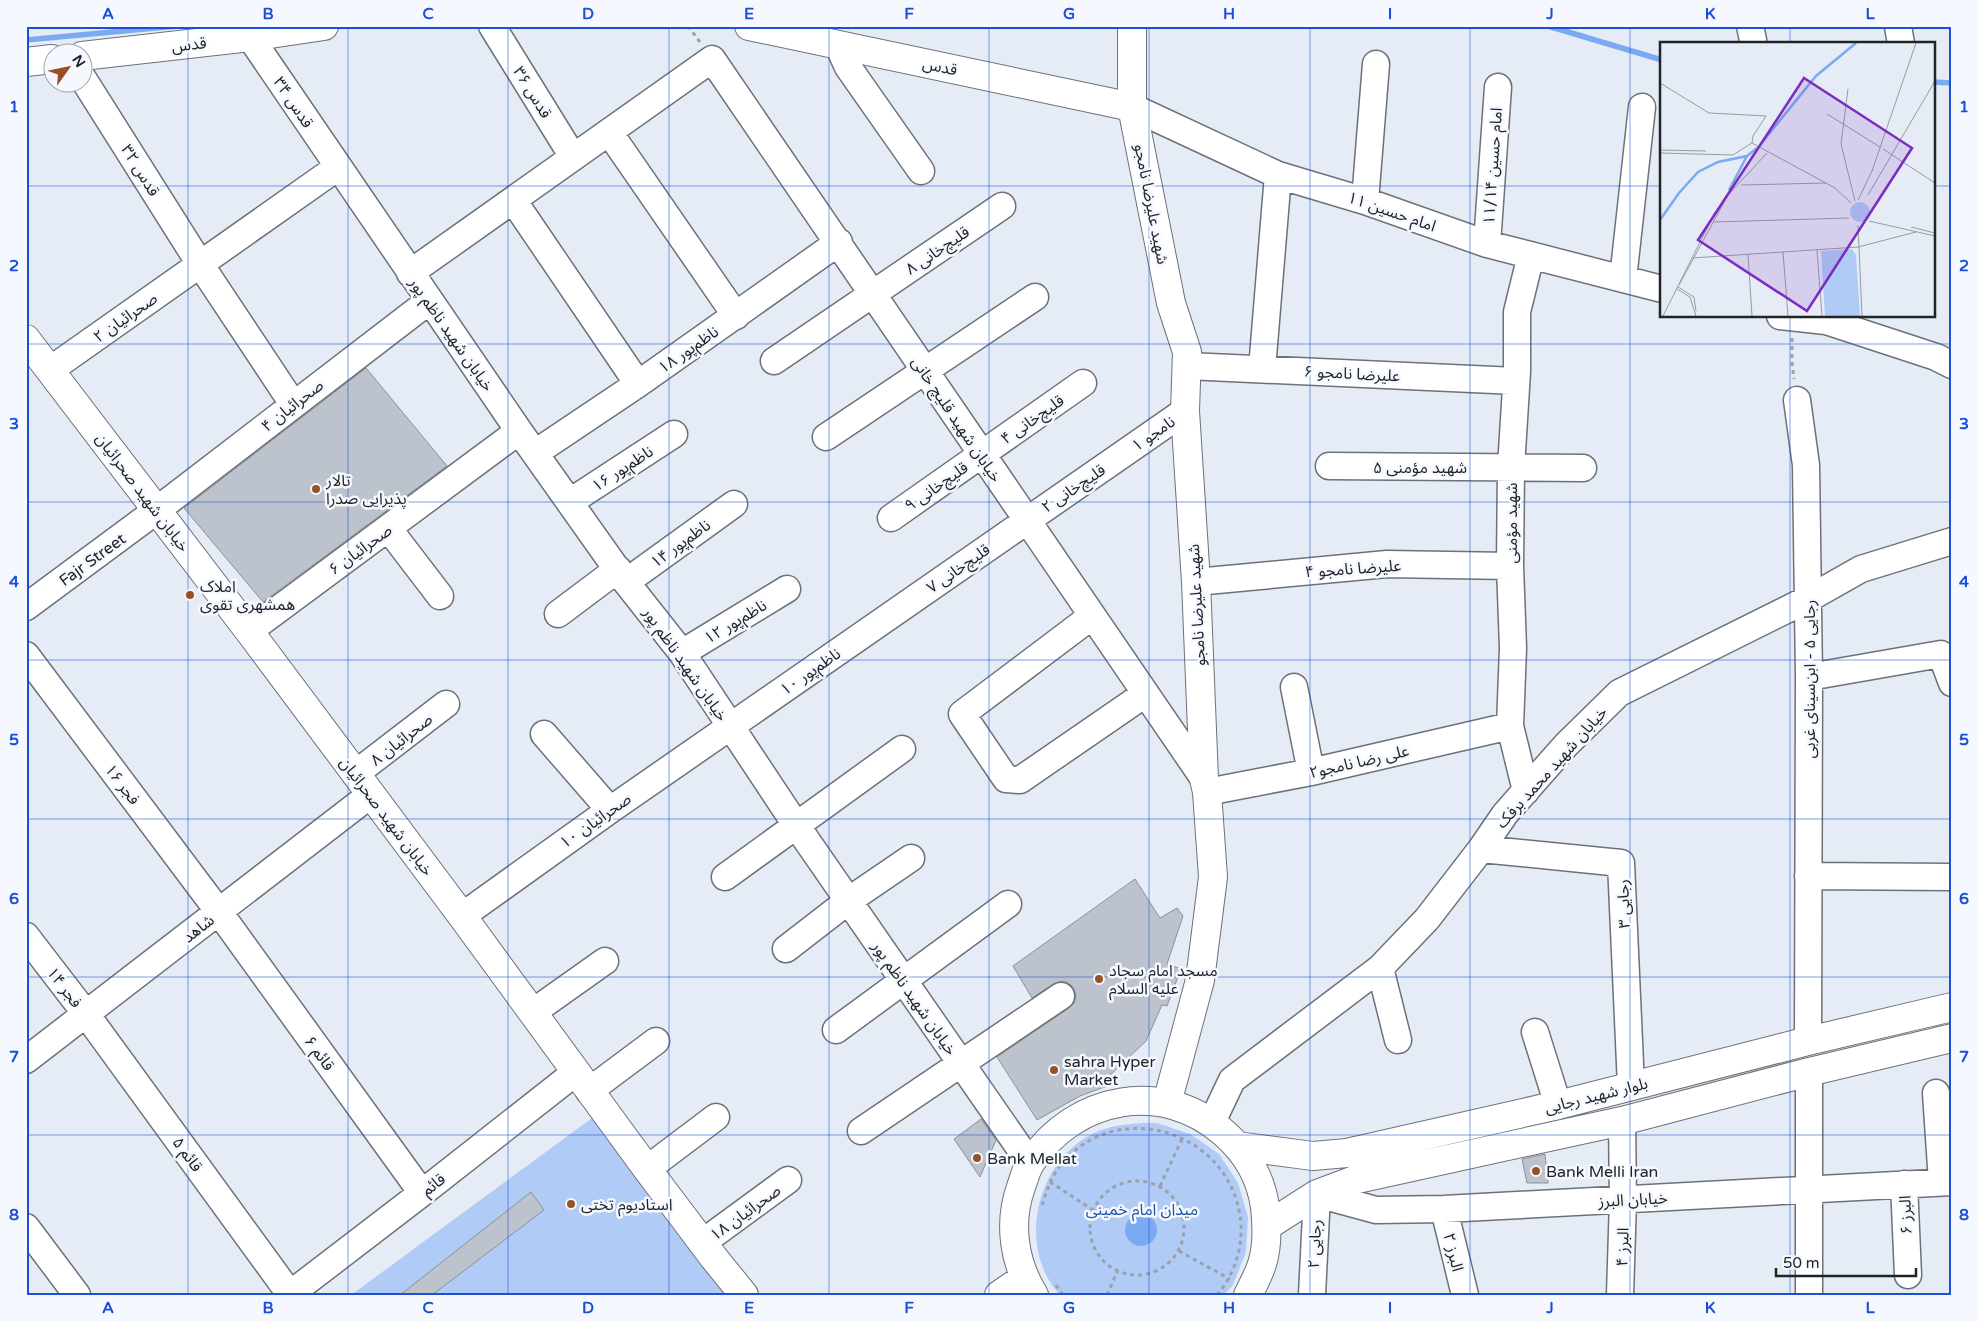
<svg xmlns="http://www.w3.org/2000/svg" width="1978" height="1321" viewBox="0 0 1978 1321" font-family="'Varela Round','Noto Sans Arabic',sans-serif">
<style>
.green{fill:#b0cbf5}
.water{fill:#7caaf2}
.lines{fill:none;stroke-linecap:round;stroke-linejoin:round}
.stream{stroke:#7caaf2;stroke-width:5.5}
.building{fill:#bcc3cc;stroke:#8b919a}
.minor-casing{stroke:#6c717a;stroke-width:29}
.major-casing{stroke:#6c717a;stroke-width:30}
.path{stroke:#9ba1a8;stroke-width:3;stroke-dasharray:4 4;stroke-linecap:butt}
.minor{stroke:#fff;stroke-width:26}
.major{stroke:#fff;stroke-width:28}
.grid{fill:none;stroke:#1d4ed8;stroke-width:1;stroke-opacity:0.55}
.poi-dot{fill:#975128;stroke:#f5f9ff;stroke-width:2}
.labels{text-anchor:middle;stroke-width:5;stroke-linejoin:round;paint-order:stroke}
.street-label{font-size:16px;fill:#212427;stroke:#f5f9ff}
.poi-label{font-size:16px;fill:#212427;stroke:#f5f9ff;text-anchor:start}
.park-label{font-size:16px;fill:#1c53a6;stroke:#f5f9ff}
.inset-river{fill:none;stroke:#7caaf2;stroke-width:2.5}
.inset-road{fill:none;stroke:#979ca3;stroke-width:1}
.view{fill:#7b2cbf;fill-opacity:0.15;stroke:#7b2cbf;stroke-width:2.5}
.inset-edge{fill:none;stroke:#212427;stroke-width:2.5}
.neatline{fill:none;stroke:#1d4ed8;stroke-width:2}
.grid-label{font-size:16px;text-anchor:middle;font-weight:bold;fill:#1d4ed8}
</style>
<rect width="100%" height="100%" fill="#e5ecf6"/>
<path class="green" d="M 599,1113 L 735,1295 L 351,1295 Z
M 1157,1123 L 1190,1134 L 1219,1154 L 1238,1183 L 1248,1217 L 1246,1252 L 1233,1285 L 1224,1295 L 1060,1295 C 1017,1248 1035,1165 1090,1135 C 1111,1124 1134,1123 1157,1123 Z"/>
<path class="water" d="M1125 1230a16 16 0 1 1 32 0a16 16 0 1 1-32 0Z"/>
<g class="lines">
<path class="stream" d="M 1548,26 L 1662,60
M 26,40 L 177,26
M 1934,82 L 1952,83"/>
</g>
<path class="building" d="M 366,368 L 447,466 L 263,602 L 184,508 Z
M 1135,879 L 1160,918 L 1177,908 L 1183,916 L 1167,964 L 1181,969 L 1167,1006 L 1162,1005 L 1146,1041 L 1106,1079 L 1110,1085 L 1080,1096 L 1037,1120 L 997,1057 L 1069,1008 L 1075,1002 L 1076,994 L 1073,987 L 1067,982 L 1060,981 L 1053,984 L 1032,998 L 1013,966 Z
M 981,1119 L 996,1140 L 980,1177 L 954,1139 Z
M 1545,1154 L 1548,1183 L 1527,1183 L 1522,1159 Z
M 531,1192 L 544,1210 L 432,1295 L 400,1295 Z"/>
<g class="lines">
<defs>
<path id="minor" d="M 492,26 L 573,157
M 1750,26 L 1753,40
M 1898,26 L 1901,44
M 250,37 L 519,431 L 626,582 L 682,653 L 796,825 L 1030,1163
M 838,45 L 848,67 L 921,171
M 82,77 L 200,264 L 293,404
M 1132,107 L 1278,175 L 1365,201 L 1487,244 L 1662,289
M 609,132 L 736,316
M 513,200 L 638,384
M 1365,201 L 1376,64
M 1487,244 L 1498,87
M 410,273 L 712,59 L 1204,779
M 1623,279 L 1642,107
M 1780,316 L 1826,321 L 1936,357 L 1952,365
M 774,361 L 1002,206
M 1187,366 L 1516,381
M 1262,369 L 1278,175
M 50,370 L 338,167
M 1797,400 L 1806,465 L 1809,677 L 1808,1041
M 826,437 L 1035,297
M 535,453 L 638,384 L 839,242
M 1329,466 L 1583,468
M 570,502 L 674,434
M 891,518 L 1083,383
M 388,528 L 440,596
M 626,582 L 734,504
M 1196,582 L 1387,564 L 1510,566
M 26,607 L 157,510 L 429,301
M 558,614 L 618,569
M 1092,616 L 962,714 L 1006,779 L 1020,780 L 1145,694
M 249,631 L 519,431
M 682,653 L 787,589
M 26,655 L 219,912 L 422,1193
M 1809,677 L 1941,654 L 1952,683
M 1294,687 L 1311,772
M 544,734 L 610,810
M 355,774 L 446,704
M 1526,791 L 1510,726 L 1513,648 L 1510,566 L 1511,467 L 1517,372 L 1517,312 L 1531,255
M 1207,792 L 1311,772 L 1510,726
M 1481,849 L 1621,863 L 1631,1086
M 1808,876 L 1952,877
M 725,877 L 902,749
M 462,916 L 610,810 L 1185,411
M 26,936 L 86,1014 L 290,1294
M 786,949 L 848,901 L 911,858
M 1380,968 L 1398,1040
M 533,1012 L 605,961
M 836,1030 L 1008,904
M 1535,1032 L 1558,1105
M 26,1060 L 370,795
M 589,1091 L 656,1041
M 1936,1093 L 1942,1182
M 1212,1122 L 1232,1080 L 1380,968 L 1427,919 L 1481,849 L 1505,814 L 1566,745 L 1619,693 L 1808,599 L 1861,569 L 1952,541
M 861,1131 L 1061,996
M 647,1169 L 716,1117
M 1904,1184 L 1908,1275
M 1444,1209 L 1465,1295
M 26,1227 L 77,1295
M 702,1243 L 788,1180
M 289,1295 L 422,1193 L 576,1072
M 1312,1295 L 1317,1194 L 1376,1210 L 1444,1209 L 1952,1182
M 1620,1295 L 1623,1200 L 1622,1121
M 1809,1295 L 1809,1072"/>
<path id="major" d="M 749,26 L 1132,107
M 1132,26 L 1132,107 L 1171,303 L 1187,352 L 1185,411 L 1196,582 L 1204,779 L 1207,792 L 1213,877 L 1200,980 L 1167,1103
M 82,56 L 250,37 L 324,26
M 26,62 L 52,59
M 26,339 L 249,631 L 462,916 L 647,1169 L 714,1258 L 744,1295
M 1237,1146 L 1313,1156 L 1347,1153 L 1558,1105 L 1808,1041 L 1952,1007
M 1267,1226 L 1317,1194 L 1357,1179 L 1622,1121 L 1809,1072 L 1952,1038
M 999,1295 L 1024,1278
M 1034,1295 C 1014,1263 1008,1223 1021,1187 C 1024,1179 1026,1169 1031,1162 C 1075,1096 1163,1079 1224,1133 C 1246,1152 1261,1178 1265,1207 C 1267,1225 1268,1246 1262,1264 C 1259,1274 1253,1285 1248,1295"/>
</defs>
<use href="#minor" class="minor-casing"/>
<use href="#major" class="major-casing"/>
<path class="path" d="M 688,26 L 700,42
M 1792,338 L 1792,363 L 1794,379
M1090 1228a47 47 0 1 1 94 0a47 47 0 1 1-94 0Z
M 1050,1182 L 1093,1210
M 1160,1186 L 1183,1137
M 1042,1205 C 1046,1193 1050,1181 1057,1170 C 1113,1092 1235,1131 1241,1225 C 1242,1250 1234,1275 1217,1295
M 1179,1251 L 1230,1279
M 1056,1285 L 1063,1295
M 1107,1295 L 1118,1270"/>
<use href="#minor" class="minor"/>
<use href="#major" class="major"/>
</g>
<path class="grid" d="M 188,26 L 188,1295M 348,26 L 348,1295M 508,26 L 508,1295M 669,26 L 669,1295M 829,26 L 829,1295M 989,26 L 989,1295M 1149,26 L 1149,1295M 1310,26 L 1310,1295M 1470,26 L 1470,1295M 1630,26 L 1630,1295M 1790,26 L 1790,44M 26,186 L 1662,186M 1934,186 L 1952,186M 1790,316 L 1790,1295M 26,344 L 1952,344M 26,502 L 1952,502M 26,660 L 1952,660M 26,819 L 1952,819M 26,977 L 1952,977M 26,1135 L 1952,1135"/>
<g class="poi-dot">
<circle cx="316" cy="489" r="5"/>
<circle cx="190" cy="595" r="5"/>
<circle cx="1099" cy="979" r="5"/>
<circle cx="1054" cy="1070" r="5"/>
<circle cx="977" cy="1158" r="5"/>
<circle cx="1536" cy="1171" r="5"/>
<circle cx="571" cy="1204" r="5"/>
</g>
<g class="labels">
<g class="street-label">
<text transform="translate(189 44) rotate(-7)" y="6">قدس</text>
<text transform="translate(940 66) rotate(12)" y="6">قدس</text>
<text transform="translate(533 92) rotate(58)" y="6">قدس ۳۶</text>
<text transform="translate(294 102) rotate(56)" y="6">قدس ۳۴</text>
<text transform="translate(1492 166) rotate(-86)" y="6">امام حسین ۱۱/۱۴</text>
<text transform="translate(141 170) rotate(58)" y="6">قدس ۳۲</text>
<text transform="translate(1152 204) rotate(79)" y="6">شهید علیرضا نامجو</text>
<text transform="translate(1392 211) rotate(19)" y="6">امام حسین ۱۱</text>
<text transform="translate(937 250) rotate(-34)" y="6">قلیچ‌خانی ۸</text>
<text transform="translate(125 317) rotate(-35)" y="6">صحرائیان ۲</text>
<text transform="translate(452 334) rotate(55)" y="6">خیابان شهید ناظم پور</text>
<text transform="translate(688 349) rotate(-35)" y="6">ناظم‌پور ۱۸</text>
<text transform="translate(1352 373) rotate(3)" y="6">علیرضا نامجو ۶</text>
<text transform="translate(292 405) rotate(-38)" y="6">صحرائیان ۴</text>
<text transform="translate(957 419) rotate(56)" y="6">خیابان شهید قلیچ خانی</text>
<text transform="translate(1032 419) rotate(-35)" y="6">قلیچ‌خانی ۴</text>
<text transform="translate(1153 433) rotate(-35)" y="6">نامجو ۱</text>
<text x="1420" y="473">شهید مؤمنی ۵</text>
<text transform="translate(622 468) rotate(-33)" y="6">ناظم‌پور ۱۶</text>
<text transform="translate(936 486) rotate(-35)" y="6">قلیچ‌خانی ۹</text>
<text transform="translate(1073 488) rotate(-34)" y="6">قلیچ‌خانی ۲</text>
<text transform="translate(143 492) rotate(53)" y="6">خیابان شهید صحرائیان</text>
<text transform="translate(1511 523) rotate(-90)" y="6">شهید مؤمنی</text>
<text transform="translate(680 543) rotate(-36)" y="6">ناظم‌پور ۱۴</text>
<text transform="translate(360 549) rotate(-36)" y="6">صحرائیان ۶</text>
<text transform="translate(92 559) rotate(-36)" y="6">Fajr Street</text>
<text transform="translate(958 568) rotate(-35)" y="6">قلیچ‌خانی ۷</text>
<text transform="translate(1353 568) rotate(-4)" y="6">علیرضا نامجو ۴</text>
<text transform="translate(1196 605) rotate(-93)" y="6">شهید علیرضا نامجو</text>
<text transform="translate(735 621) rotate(-31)" y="6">ناظم‌پور ۱۲</text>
<text transform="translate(686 664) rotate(55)" y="6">خیابان شهید ناظم پور</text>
<text transform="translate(810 671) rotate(-35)" y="6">ناظم‌پور ۱۰</text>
<text transform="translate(1809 679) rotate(-90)" y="6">رجایی ۵ - ابن‌سینای غربی</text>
<text transform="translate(401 739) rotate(-38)" y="6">صحرائیان ۸</text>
<text transform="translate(1359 761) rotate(-13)" y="6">علی رضا نامجو۲</text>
<text transform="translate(1551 767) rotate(-48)" y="6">خیابان شهید محمد برفک</text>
<text transform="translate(123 784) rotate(53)" y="6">فجر ۱۶</text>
<text transform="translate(387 816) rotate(53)" y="6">خیابان شهید صحرائیان</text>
<text transform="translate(595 820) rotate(-35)" y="6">صحرائیان ۱۰</text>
<text transform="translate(1623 904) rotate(-92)" y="6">رجایی ۳</text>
<text transform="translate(198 928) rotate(-38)" y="6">شاهد</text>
<text transform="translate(65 987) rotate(53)" y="6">فجر ۱۴</text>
<text transform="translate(915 998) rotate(55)" y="6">خیابان شهید ناظم پور</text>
<text transform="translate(320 1053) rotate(54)" y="6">قائم ۶</text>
<text transform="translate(1596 1095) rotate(-14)" y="6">بلوار شهید رجایی</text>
<text transform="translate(188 1154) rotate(54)" y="6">قائم ۵</text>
<text transform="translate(433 1184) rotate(-38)" y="6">قائم</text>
<text transform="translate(1633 1199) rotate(-3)" y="6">خیابان البرز</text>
<text transform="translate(745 1212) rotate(-36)" y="6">صحرائیان ۱۸</text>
<text transform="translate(1905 1215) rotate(-92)" y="6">البرز ۶</text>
<text transform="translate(1314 1244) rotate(-87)" y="6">رجایی ۲</text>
<text transform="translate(1622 1247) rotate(-88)" y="6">البرز ۴</text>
<text transform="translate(1454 1252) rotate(76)" y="6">البرز ۲</text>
</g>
<g class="poi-label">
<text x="326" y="486">تالار<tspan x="326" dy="18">پذیرایی صدرا</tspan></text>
<text x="200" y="592">املاک<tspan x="200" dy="18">همشهری تقوی</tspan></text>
<text x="1109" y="976">مسجد امام سجاد<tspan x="1109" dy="18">علیه السلام</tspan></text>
<text x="1064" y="1067">sahra Hyper<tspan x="1064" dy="18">Market</tspan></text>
<text x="987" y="1164">Bank Mellat</text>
<text x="1546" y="1177">Bank Melli Iran</text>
<text x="581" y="1210">استادیوم تختی</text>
</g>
<g class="park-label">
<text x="1142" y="1215">میدان امام خمینی</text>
</g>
</g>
<g transform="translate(1660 42)">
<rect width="275" height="275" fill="#e5ecf6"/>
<path d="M190 170a10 10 0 1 1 20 0a10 10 0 1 1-20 0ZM 192,207 L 196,213 L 200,274 L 165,274 L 161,209 Z" fill="#b0cbf5"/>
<path class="inset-river" d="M 100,103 L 156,34 L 196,1M 69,148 L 87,114M 0,178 L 19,151 L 38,130 L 58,120 L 87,114 L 97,106"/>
<path class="inset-road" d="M 0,41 L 49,71 L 106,74 L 93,94 L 92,101M 188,47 L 181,102 L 195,159M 167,72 L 220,105M 223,107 L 275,141M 0,108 L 46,109M 0,111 L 73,113 L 92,101 L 175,146 L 191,161M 81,143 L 166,141M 208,153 L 275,39M 198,158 L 212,129 L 256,1M 209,179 L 275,194M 54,180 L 189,176M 198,183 L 202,274M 251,185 L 275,191M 198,205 L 256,190M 157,208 L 162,274M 123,210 L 128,274M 88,213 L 92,274M 32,216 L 198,205M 19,243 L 68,153 L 107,111M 18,245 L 34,255 L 36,269M 17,247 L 30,255 L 36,274M 3,274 L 55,170"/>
<path class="view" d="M 144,36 L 252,106 L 147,269 L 38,198 Z"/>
<rect width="275" height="275" class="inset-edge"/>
</g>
<rect width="1978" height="1321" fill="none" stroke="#f5f9ff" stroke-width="55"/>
<g transform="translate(68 68) rotate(57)"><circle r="24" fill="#f5f9ff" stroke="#a0a4a9"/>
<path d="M0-4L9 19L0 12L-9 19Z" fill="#975128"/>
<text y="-8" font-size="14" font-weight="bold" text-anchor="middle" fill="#212427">N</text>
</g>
<path d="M1776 1268v8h140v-8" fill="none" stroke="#212427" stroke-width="2.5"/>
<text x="1783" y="1268" font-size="15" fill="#212427" stroke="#f5f9ff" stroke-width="4" paint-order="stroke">50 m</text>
<rect x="28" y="28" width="1922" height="1266" class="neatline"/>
<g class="grid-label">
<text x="108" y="19">A</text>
<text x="268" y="19">B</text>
<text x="428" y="19">C</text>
<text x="588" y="19">D</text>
<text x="749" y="19">E</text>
<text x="909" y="19">F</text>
<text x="1069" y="19">G</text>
<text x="1229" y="19">H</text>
<text x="1390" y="19">I</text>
<text x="1550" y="19">J</text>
<text x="1710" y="19">K</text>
<text x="1870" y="19">L</text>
<text x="14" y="112">1</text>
<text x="1964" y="112">1</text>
<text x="14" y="271">2</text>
<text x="1964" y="271">2</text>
<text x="14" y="429">3</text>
<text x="1964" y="429">3</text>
<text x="14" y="587">4</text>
<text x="1964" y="587">4</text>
<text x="14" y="745">5</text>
<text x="1964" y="745">5</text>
<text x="14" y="904">6</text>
<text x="1964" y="904">6</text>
<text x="14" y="1062">7</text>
<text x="1964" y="1062">7</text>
<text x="14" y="1220">8</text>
<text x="1964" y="1220">8</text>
<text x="108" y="1313">A</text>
<text x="268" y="1313">B</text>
<text x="428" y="1313">C</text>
<text x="588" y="1313">D</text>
<text x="749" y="1313">E</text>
<text x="909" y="1313">F</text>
<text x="1069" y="1313">G</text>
<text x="1229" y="1313">H</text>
<text x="1390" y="1313">I</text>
<text x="1550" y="1313">J</text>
<text x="1710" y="1313">K</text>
<text x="1870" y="1313">L</text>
</g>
</svg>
